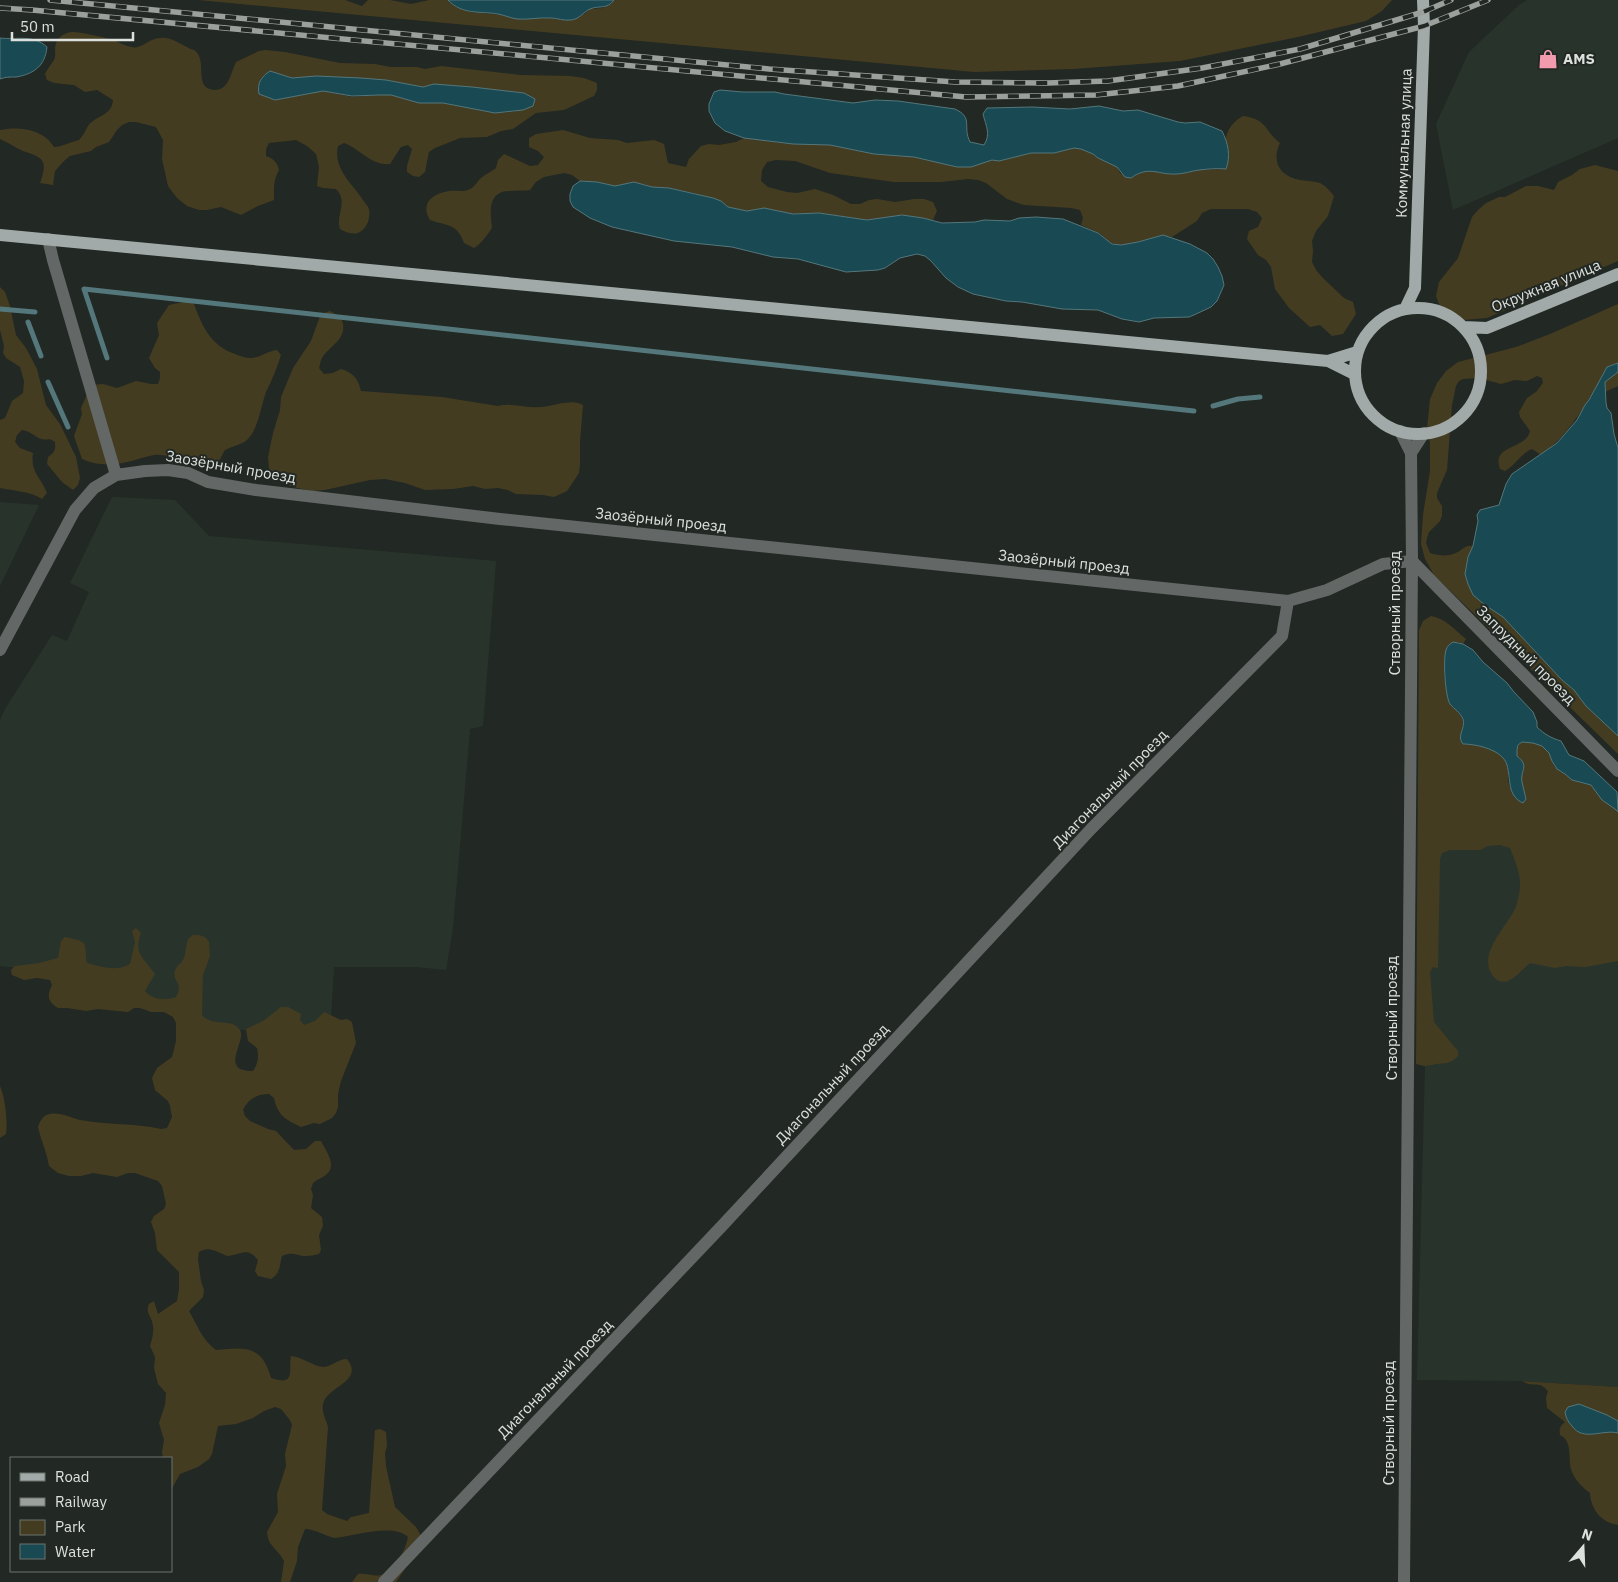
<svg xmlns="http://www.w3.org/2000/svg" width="1618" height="1582" viewBox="0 0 1618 1582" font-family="'IBM Plex Sans',sans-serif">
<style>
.built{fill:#28342b}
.green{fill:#443c21;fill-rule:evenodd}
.water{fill:#194952;stroke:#54777c}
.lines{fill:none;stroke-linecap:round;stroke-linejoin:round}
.stream{stroke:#54777c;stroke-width:5}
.minor{stroke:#636867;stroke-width:12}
.major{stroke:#a1aaa8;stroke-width:12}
.rail-casing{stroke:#9ba09c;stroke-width:5.5}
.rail{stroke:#222823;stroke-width:4;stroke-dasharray:11;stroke-linecap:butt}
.labels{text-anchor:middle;stroke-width:4;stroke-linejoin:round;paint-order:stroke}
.poi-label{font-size:15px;font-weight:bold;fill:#dde1de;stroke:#222823;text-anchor:start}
.street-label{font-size:15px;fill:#dde1de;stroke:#222823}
</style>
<rect width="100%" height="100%" fill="#222823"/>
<path class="built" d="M 1527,0 L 1618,0 L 1618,138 L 1453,210 L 1436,124 L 1469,52 L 1519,5 Z
M 112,497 L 175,500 L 209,536 L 496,561 L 483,726 L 470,729 L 453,928 L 446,970 L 415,967 L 334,967 L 330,1035 L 190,1027 L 174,1010 L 120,1007 L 122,979 L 0,966 L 0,720 L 5,709 L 52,635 L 67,641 L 89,592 L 70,583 Z
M 0,502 L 39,505 L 0,586 Z
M 1431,830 L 1618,840 L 1618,1387 L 1522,1381 L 1417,1380 Z"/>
<path class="green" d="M 198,0 L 345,0 L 362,6 L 368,0 L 390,0 L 411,4 L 429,0 L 448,0 L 456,7 L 470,12 L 536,18 L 550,18 L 570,20 L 584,14 L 590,9 L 603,8 L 611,4 L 614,0 L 1392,0 L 1382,11 L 1366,21 L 1298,37 L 1180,61 L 1074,69 L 974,72 Z
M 72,32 C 80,32 104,37 113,40 C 119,42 125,46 131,47 C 139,49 145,43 152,40 C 166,34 175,41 187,47 C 190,49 192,49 194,50 C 209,60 192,88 214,90 C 229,91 231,72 236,62 L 259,51 L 265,50 L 285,52 L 340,63 L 375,64 L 390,67 L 417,67 L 425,69 L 441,66 L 521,75 L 570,76 L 584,78 L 597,83 L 597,90 L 594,96 L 564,110 L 536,113 L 513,129 L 501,131 L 487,137 L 460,138 L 435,148 L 429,152 L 425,172 L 419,177 L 413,176 L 407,172 L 407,166 L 412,149 L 408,145 L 401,147 L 390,164 C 371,166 359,148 344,143 L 338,146 C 333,169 352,183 363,200 C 365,203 369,207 369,210 C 370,213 369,218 368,222 C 362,236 352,236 340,229 C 335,215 349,202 336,189 L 323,188 L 317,186 L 319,167 L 316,154 L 307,146 L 296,140 L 269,143 L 266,149 L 266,156 C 274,159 277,162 279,170 C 273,181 274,188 274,200 L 258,206 L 241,215 L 221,207 L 207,210 L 199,210 L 187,206 L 177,198 L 168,186 L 162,159 L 163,140 L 156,127 L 136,122 L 129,122 L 122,125 L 117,130 L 109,142 L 96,147 L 91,151 L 70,156 L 65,160 L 55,171 L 53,185 L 40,183 C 48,160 44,158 23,151 C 16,148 9,143 2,140 L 0,139 L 0,130 C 18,126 44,129 54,147 C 62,147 70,142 79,140 C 83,136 85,131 88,126 C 96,115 112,116 113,100 L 97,90 L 85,92 L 74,85 L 54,83 L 47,80 L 45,74 C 47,69 51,65 54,60 C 56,56 55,52 55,48 C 56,38 63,33 72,32 ZM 270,71 L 292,78 L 316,76 L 386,80 L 423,87 L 434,84 L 524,93 L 528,108 L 512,112 L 495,113 L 443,103 L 419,103 L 391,95 L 379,95 L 352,97 L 323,91 L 275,100 L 258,89 L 261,78 Z
M 1243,116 C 1268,119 1264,131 1280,143 C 1271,162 1280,176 1300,180 C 1306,181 1313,181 1320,183 C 1326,186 1330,191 1334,196 L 1328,216 L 1316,231 L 1312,241 L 1313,251 L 1312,262 L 1316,270 L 1323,278 L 1344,298 L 1353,302 L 1356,314 L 1343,334 L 1332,336 L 1320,325 L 1310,327 L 1289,308 L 1275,289 L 1271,267 L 1266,260 L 1258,255 L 1247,239 L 1249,231 L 1258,227 L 1262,218 L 1257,212 L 1248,209 L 1211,209 L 1202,213 L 1197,221 L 1172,237 C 1154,232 1135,248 1115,244 C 1109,243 1105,237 1099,233 C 1094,230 1087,228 1081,225 L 1083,218 L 1080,210 L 1071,208 L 1024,205 L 1007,199 L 986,183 L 978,180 L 968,179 L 941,182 L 894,182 L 830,173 L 795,161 L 776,160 L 767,162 L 762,170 L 761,181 L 768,187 L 787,192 L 797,193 L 815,189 L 833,195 L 851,204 L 860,204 L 869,200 L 877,199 L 895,202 L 914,199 L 924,199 L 933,202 L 937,211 L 933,220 L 902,215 L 868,220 L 819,213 L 793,214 L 764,208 L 747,211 L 738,210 L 728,207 L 721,201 L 694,193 L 669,188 L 652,187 L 643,184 L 615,186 L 597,182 L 580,181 L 572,175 L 564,173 L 544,177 L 536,182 L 530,190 C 522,191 509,190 502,192 C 487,197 491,216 492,228 C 488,234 480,245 474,248 L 464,243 C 457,223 447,226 430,220 C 420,203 432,194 449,191 C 455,190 463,192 468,190 C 474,188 476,183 480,179 C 484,175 491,172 496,168 L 498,160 L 504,154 L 530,166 L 538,165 L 544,157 L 538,151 L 529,147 L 529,138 L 536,134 L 563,130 L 590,138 L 618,140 L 627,143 L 654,140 L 664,144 L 668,163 L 686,167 L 689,159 L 701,146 L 709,144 L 719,145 L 736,142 L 744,138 L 752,138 L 780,143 L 830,145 L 874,154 L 914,157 L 957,167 L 992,160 L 999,161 L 1031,153 L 1054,153 L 1074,148 L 1081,149 L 1093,154 L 1098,158 L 1117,167 L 1120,173 L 1131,178 L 1144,171 L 1158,171 L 1178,174 L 1199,170 L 1226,169 C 1232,154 1224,147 1226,137 C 1228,128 1235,120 1243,116 Z
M 1595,165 L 1618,171 L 1618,261 L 1487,318 L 1463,320 L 1453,317 L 1441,309 L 1436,296 L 1439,282 L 1458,258 L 1472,217 L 1478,210 L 1486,203 L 1499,197 L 1505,197 L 1526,186 L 1538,186 L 1554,190 L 1558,182 L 1572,175 L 1580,169 Z
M 0,287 L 5,292 L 10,306 L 16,335 L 26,348 L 37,369 L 46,405 L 60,424 L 76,457 L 80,478 L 78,485 L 73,490 L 62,482 L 47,464 L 48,457 C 54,453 56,450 55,442 L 50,439 C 37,442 33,431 22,430 L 17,435 L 15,442 L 20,448 L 33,453 C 30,473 41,477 47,493 L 42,499 C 29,491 14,491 0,488 L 0,420 L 5,418 L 12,401 L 23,393 L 24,381 L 20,367 L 6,358 L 3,353 L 4,346 L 0,330 Z
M 188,301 L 194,304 C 202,326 211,346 235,354 C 240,356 245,358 251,358 C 260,358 267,351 277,350 L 281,355 C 277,368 272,380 266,392 C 261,406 258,430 247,440 C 241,445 232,446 225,450 C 221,456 219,465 211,466 C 192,470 174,453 154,455 C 148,456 141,458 135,460 C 118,465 99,467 82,459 L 74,436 L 82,414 L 81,408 L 91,385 L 103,384 L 117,388 L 136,381 L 151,384 L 158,384 L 160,378 L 160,372 L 155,368 L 149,358 L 159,335 L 157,323 L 169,305 Z
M 1618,304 L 1618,363 L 1607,367 C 1589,400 1572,432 1541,455 L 1532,449 C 1521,453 1516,465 1505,471 L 1500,469 C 1491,444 1526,450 1530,431 L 1520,417 L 1519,412 L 1527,398 L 1536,392 L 1543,383 L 1542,378 L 1537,376 L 1527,381 L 1515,380 L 1501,384 L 1479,378 L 1463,379 L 1459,381 L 1456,386 L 1452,405 L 1447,470 L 1437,493 L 1437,498 L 1442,506 L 1442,516 L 1440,521 L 1429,532 L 1427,538 L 1426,543 L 1430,553 C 1439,556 1448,557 1458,552 C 1463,549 1466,545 1473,546 L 1468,557 L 1466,568 L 1481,602 L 1503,617 L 1562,680 L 1574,690 L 1586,706 L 1618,736 L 1618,754 L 1434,575 L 1425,559 L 1421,544 L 1423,515 L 1430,471 L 1430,443 L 1427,429 L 1430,399 L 1437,383 L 1446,371 L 1458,362 L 1516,347 L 1550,334 Z
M 330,311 C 336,314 342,317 343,324 C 346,341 327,347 321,360 C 320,363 320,366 319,368 L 324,374 L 333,373 L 341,369 C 354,373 358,379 361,391 L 442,397 L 498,406 C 512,402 526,409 541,407 C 554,406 572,398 583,405 L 580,442 L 580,464 L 579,473 L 567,491 L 554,497 L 543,495 L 516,494 L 508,490 L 498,488 L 485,489 L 473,486 L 453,489 L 425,490 L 405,483 L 385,479 L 370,480 L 325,490 L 312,491 L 293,487 L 276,478 L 269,469 L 268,457 L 273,433 L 280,410 L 281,397 L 293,368 L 311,341 L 319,319 L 324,313 Z
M 1618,372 L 1618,386 L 1605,392 L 1605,382 Z
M 1431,616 C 1445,618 1455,630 1466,639 L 1463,644 L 1458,642 C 1455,646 1447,652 1445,657 C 1442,664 1446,696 1450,703 C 1453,709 1460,712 1462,718 C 1466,728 1456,736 1463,744 C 1478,744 1501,748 1507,764 C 1509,771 1507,778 1509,784 C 1510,788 1514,793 1515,798 L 1526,799 C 1525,793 1523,788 1522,783 C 1520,772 1528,765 1517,756 C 1517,750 1517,746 1522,742 L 1533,743 L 1542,746 L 1549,753 L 1554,766 L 1561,772 L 1581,783 L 1591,785 L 1602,800 L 1615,809 L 1618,812 L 1618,961 L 1586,967 L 1566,966 L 1555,968 L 1530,963 C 1520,971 1506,992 1493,976 C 1477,955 1505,928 1514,911 C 1517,905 1519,895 1520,888 C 1521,874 1515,861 1510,848 L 1500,845 L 1488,846 L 1480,850 L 1450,850 L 1442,853 L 1440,859 L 1438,968 L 1433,967 L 1430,972 L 1434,1022 L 1458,1051 L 1458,1056 C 1451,1064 1445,1063 1436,1064 C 1426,1066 1426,1067 1416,1064 L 1419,630 L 1423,621 Z
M 136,928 L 141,933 C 133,954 144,958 155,974 L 145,991 C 153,1000 165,1001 176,997 C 184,982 172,982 175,971 C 176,966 182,963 184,958 C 186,952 186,945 188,939 L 193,935 L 199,935 L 205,937 L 209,942 L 210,956 L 203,975 L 202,1015 C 213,1028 232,1017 240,1030 C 247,1041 218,1072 253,1071 C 258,1064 259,1057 257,1048 L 248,1041 L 246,1029 L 263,1021 L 281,1007 L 288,1007 L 301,1014 L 300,1020 L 304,1025 L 315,1021 L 324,1012 L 341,1020 L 347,1019 L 352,1022 L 356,1043 L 341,1081 L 338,1094 L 338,1107 L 336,1113 L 332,1118 L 320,1124 L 314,1123 L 301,1127 C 285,1119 278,1116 274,1098 L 269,1094 C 257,1094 248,1099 243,1110 L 245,1116 L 250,1121 L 268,1129 L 276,1131 L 294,1150 L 306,1149 L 315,1141 L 321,1141 C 326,1151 337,1165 327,1174 C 323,1178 317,1179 313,1183 L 311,1189 L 313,1195 L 311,1208 L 322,1217 L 323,1226 L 319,1235 L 321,1250 L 319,1254 C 315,1255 310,1256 306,1256 C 296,1256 293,1251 282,1256 C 279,1266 281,1273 271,1279 L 258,1276 L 255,1271 L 258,1260 C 248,1247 242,1254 228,1256 C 218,1253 209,1245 199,1252 L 198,1259 L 201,1281 L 204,1290 L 203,1297 L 189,1311 C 197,1325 203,1341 216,1350 C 245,1347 262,1345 271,1378 C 297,1387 288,1369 291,1356 C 303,1357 312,1366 323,1367 C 331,1367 338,1359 347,1359 C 364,1380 331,1386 324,1401 C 320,1410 326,1419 328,1427 L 322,1510 L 327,1514 L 347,1521 L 351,1517 L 369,1513 L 375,1430 L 380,1429 L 386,1432 L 387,1446 L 385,1453 L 386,1466 L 395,1507 L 416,1527 L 420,1534 L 421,1540 L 409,1563 L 396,1582 L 352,1582 L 358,1574 C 365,1573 376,1577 381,1575 C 396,1570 405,1551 408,1537 C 393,1523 354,1536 335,1538 C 324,1536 316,1529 305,1529 L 298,1547 L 297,1561 L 290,1582 L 281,1582 L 284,1561 L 281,1556 L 270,1543 L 268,1538 L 267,1532 L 278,1512 L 277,1494 L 286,1466 L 285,1454 L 292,1425 L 290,1420 L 281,1409 L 275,1407 L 264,1411 L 253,1418 L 236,1424 L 218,1426 L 212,1454 L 209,1459 L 198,1467 L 180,1474 L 171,1490 L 171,1458 L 163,1458 L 162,1452 L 164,1440 L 159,1423 L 165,1405 L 166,1393 L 158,1384 L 154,1368 L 155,1357 L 150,1346 C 152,1339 154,1333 153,1326 C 152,1316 145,1314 149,1304 L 154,1301 L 158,1314 L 177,1301 L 179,1289 L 179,1272 L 157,1250 L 155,1233 L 151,1222 L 154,1216 L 164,1209 L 166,1204 L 162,1186 L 158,1181 L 135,1173 L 128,1173 L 117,1177 L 93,1173 L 81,1176 L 69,1176 L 58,1173 L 49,1166 C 47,1152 41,1141 38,1127 C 40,1121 43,1115 50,1114 C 60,1112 71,1118 80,1120 C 107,1125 134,1123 161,1129 L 167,1128 L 172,1117 L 170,1106 L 168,1101 L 155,1090 L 152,1078 L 157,1068 L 172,1057 L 176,1041 L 176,1023 L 173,1017 L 164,1012 L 151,1012 L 140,1008 L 134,1008 L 128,1012 L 98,1009 L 86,1011 L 67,1008 L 58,1008 C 47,1001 47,995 52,985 L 50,980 L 37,978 L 24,980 L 12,975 L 11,970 L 15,966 L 39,963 L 58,958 L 61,941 L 65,937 L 78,940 L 84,943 C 87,951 85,956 87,963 C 101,967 117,972 130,964 L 135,942 L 132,931 Z
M 0,1086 C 5,1097 8,1122 6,1134 L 0,1138 Z
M 1522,1381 L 1618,1387 L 1618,1525 C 1601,1522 1591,1510 1590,1493 C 1583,1488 1575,1480 1572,1472 C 1567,1460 1574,1442 1560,1435 C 1559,1429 1560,1426 1565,1422 L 1547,1408 L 1546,1398 L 1548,1391 C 1540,1382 1538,1386 1529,1384 C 1527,1384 1524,1382 1522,1381 Z"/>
<path class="water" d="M 448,0 L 614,0 C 607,10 599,5 590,9 C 583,12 579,20 570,20 C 564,21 557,18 551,18 C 540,17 528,20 517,19 C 510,18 504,15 498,14 C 480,11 462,15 448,0 Z
M 0,38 C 17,40 33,34 47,47 C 45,66 34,74 16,77 C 10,77 5,77 0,79 Z
M 270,71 L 292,78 L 316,76 L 361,78 L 386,80 L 423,87 L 434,84 L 472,87 L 524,93 L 535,99 L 533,106 L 523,110 L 495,113 L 443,103 L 419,103 L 391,95 L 379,95 L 352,96 L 323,91 L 275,100 L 259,94 C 257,83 261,77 270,71 Z
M 720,90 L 743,92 L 775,92 L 784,94 L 853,103 L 875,100 L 898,101 L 955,109 C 974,118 962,126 970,142 L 984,145 C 991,134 986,126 983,114 L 987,108 L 1032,107 L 1070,109 L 1099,106 L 1123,111 L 1138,110 L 1178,122 L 1185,123 L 1200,122 L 1222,131 C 1228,143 1231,156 1226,169 C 1218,168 1208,169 1199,170 C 1191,171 1184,174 1176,174 C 1158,175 1149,165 1131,178 L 1125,177 L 1117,167 L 1098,158 L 1093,154 L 1081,149 L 1074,148 L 1054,153 L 1031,153 L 999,161 L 992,160 L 971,167 L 957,167 L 914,157 L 874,154 L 830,145 L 793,144 L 744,138 L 725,131 L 715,123 L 709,111 L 709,104 L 714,92 Z
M 580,181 L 597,182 L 615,186 L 634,182 L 652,187 L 669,188 L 713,198 L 721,201 L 728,207 L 747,211 L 764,208 L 793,214 L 819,213 L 867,220 L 902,215 L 923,218 L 942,223 L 975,222 L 984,220 L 1010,221 L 1019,218 L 1036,217 L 1063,219 L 1098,233 L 1112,244 L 1121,245 L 1138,242 L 1163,235 L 1190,244 L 1207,253 L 1213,259 L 1218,267 L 1222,276 L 1224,285 L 1217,301 L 1211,307 L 1196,314 L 1189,317 L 1154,318 L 1139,322 L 1122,319 L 1098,310 L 1062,309 L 1022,302 L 1006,301 L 973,294 L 958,287 L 946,278 L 931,261 L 925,256 L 917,254 L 900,258 L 885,268 L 878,270 L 846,272 L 798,259 L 773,257 L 732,247 L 674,241 L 612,227 L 590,218 L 573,207 L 570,201 L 570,194 L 573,186 Z
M 1618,363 L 1618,372 L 1605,382 L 1606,403 L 1607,408 L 1611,413 L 1614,434 L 1618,448 L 1618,736 L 1586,706 L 1574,690 L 1562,680 L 1503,617 L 1485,605 L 1473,595 L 1468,584 L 1465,574 L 1468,557 L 1473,546 L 1478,521 L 1477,515 L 1480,510 L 1499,505 L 1506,484 L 1512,474 L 1557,443 L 1577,420 L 1585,405 L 1589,400 L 1607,367 Z
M 1453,642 L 1463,644 L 1473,650 L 1483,662 L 1507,683 L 1514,692 L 1533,712 L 1537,722 L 1537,727 C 1544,734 1551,738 1561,741 L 1569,755 L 1584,761 L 1617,792 L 1618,812 L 1615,809 L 1602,800 L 1591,785 L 1572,780 L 1565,774 L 1557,769 L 1552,761 L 1549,753 L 1542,746 L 1533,743 L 1522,742 L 1518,745 L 1517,750 L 1517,756 C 1530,766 1520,770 1522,782 C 1523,788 1525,793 1526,799 L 1523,803 C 1507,796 1511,779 1507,765 C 1503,750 1477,744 1463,744 C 1456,736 1466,728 1463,719 C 1460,712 1454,709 1450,704 C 1445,696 1443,659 1446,650 C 1447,646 1450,644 1453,642 Z
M 1579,1404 L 1607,1415 L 1618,1421 L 1618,1433 C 1603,1429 1583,1442 1572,1426 C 1568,1422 1566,1418 1565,1412 L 1568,1407 Z"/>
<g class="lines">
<path class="stream" d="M 0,309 L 35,312
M 28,322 L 41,356
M 107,358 L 84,289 L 1194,411
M 48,382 L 68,427
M 1213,406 L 1238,399 L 1260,397"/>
<path class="minor" d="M 48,239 L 53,260 L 116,475
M 1400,431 L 1411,453 L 1412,561 L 1404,1582
M 1411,453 L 1424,433
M 1412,561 L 1618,771
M 0,650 L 75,510 L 94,488 L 116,475 L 145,471 L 168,470 L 188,473 L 208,482 L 256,490 L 500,519 L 1288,601 L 1327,590 L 1383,564 L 1412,561
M 384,1582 L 721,1227 L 1091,829 L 1282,636 L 1288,601"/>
<path class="major" d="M 0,235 L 1328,361 L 1354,374
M1355 371a63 63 0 1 1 126 0a63 63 0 1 1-126 0Z
M 1405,309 L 1415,288 L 1424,26 L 1423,0
M 1463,327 L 1487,328 L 1618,274
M 1328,361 L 1357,352"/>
<defs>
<path id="rail" d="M 50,0 L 769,69 L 955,82 L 1047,83 L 1108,81 L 1202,68 L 1300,49 L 1423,12 L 1451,0
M 0,8 L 32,10 L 966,97 L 1096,95 L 1178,86 L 1280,64 L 1424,26 L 1488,0"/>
</defs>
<use href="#rail" class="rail-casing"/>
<use href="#rail" class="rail"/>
</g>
<defs>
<symbol id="shop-bare" viewBox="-9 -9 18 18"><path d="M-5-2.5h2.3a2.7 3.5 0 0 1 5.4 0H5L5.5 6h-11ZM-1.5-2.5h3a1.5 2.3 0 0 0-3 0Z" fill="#f29aae" stroke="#222823" stroke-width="2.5" paint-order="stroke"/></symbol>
</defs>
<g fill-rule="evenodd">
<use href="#shop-bare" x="1534" y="45" width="28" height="28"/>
</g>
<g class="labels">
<g class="poi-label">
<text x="1563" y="64">AMS</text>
</g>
<g class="street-label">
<text transform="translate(1404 143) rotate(-88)" y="5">Коммунальная улица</text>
<text transform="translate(1546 286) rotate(-22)" y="5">Окружная улица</text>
<text transform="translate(231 467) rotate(10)" y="5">Заозёрный проезд</text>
<text transform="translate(661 520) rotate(6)" y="5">Заозёрный проезд</text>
<text transform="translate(1064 562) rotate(6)" y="5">Заозёрный проезд</text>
<text transform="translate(1395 613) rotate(-90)" y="5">Створный проезд</text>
<text transform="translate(1526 655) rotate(45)" y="5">Запрудный проезд</text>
<text transform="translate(1110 789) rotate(-46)" y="5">Диагональный проезд</text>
<text transform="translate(1392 1018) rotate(-90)" y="5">Створный проезд</text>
<text transform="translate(832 1084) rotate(-47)" y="5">Диагональный проезд</text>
<text transform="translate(555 1379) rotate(-46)" y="5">Диагональный проезд</text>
<text transform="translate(1389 1423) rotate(-90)" y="5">Створный проезд</text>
</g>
</g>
<rect x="10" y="1457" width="162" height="115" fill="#222823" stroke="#6d726e"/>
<rect x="20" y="1473" width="25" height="8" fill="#a1aaa8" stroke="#6d726e"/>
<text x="55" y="1482" font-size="15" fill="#dde1de">Road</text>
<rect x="20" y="1498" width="25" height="8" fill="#9ba09c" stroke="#6d726e"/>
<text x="55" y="1507" font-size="15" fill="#dde1de">Railway</text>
<rect x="20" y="1520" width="25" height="15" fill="#443c21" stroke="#6d726e"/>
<text x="55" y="1532" font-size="15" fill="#dde1de">Park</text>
<rect x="20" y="1544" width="25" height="15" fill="#194952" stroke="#6d726e"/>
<text x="55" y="1557" font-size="15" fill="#dde1de">Water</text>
<g transform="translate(1583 1547) rotate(19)" stroke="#222823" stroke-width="4" paint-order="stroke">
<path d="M0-4L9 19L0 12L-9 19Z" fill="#dde1de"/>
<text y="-8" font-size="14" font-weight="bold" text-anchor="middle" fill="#dde1de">N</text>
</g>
<path d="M12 32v8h121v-8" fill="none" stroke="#dde1de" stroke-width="2.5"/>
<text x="20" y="32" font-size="15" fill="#dde1de" stroke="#222823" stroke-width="4" paint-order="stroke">50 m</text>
</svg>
